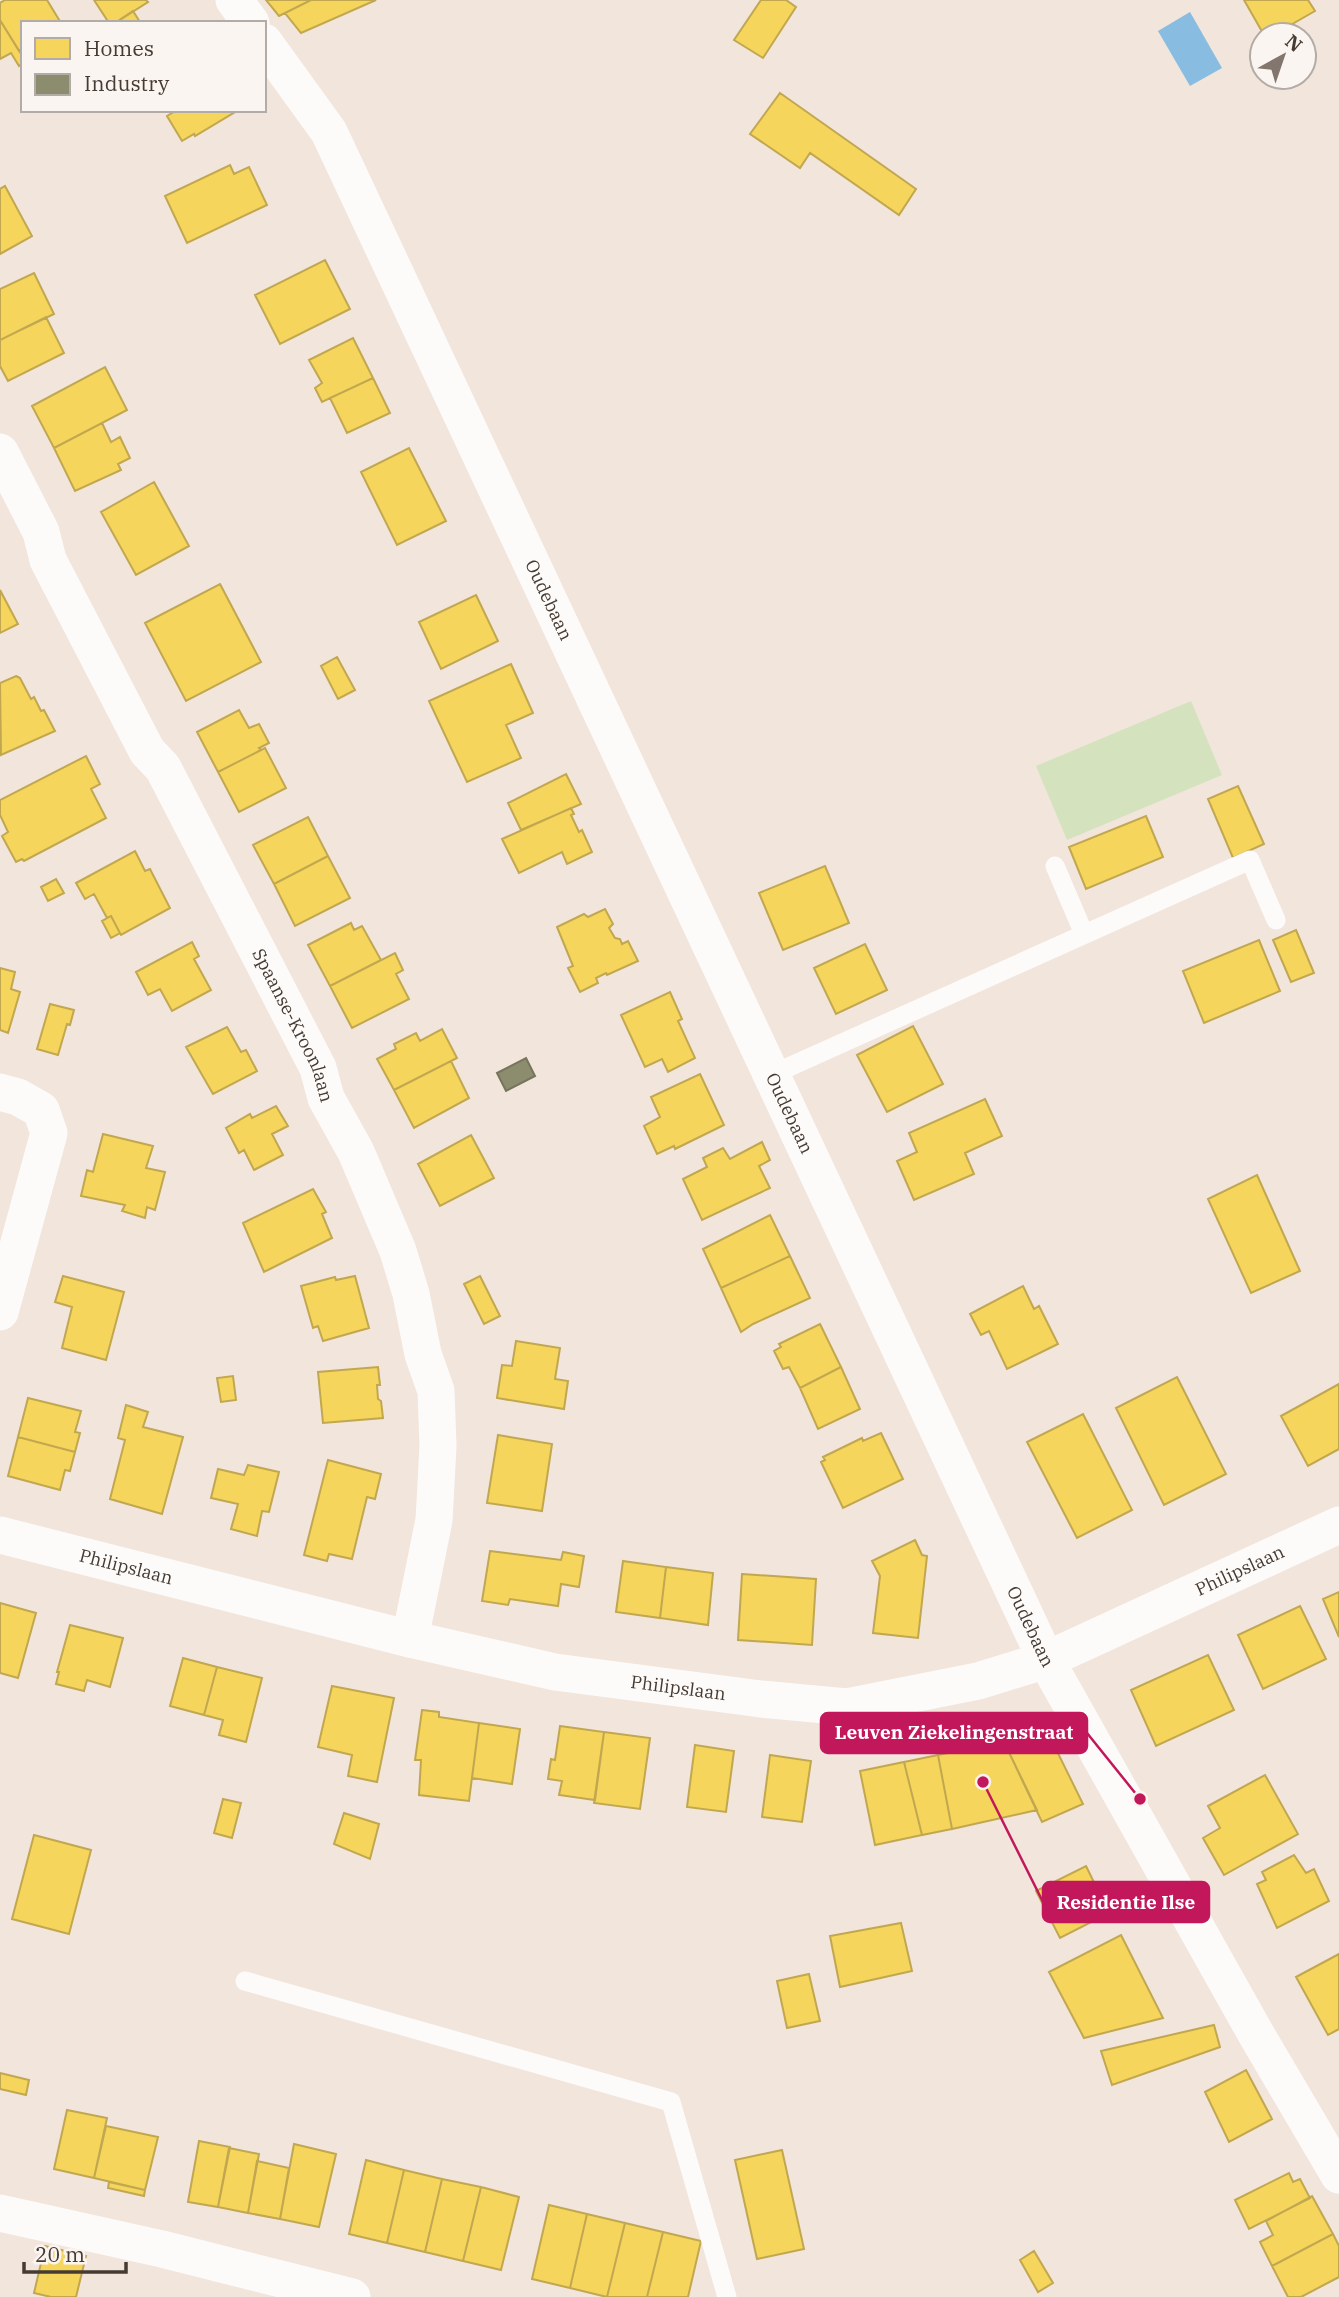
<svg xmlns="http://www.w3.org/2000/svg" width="1339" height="2297" viewBox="0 0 1339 2297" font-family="'IBM Plex Serif',serif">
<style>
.green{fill:#d4e3be}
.water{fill:#88bce0}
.homes{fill:#f6d55c;stroke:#c1a74f;stroke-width:2}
.industry{fill:#8c8c6e;stroke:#77745c;stroke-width:2}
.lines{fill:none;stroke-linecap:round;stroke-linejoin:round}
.service{stroke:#fdfbfa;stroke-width:19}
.minor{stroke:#fdfbfa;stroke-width:37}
.labels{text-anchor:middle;stroke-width:7;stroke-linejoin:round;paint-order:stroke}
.street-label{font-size:18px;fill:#463b32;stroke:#fbf5f1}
.leader{fill:none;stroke:#c2185b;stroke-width:2.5}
.callout-dot{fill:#c2185b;stroke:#fbf5f1;stroke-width:2.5}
.callout{fill:#c2185b;stroke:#c2185b;stroke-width:2.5}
.callout-label{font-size:19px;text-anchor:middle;font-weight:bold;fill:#fff}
</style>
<rect width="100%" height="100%" fill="#f2e5dc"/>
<path class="green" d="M 1191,701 L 1222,775 L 1067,840 L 1036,766 Z"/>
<path class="water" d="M 1190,12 L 1222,68 L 1190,86 L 1158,31 Z"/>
<path class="homes" d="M 5,0 L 47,0 L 61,23 L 23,23 L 23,49 L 19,51 L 0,20 L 0,3 Z
M 94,0 L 146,0 L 148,2 L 115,23 L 109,23 Z
M 266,0 L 311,0 L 279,16 Z
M 311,0 L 376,0 L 301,33 L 285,13 Z
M 761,0 L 786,0 L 796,7 L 763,58 L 734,40 Z
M 1244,0 L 1308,0 L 1315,11 L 1273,35 L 1264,35 Z
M 133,11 L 140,22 L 138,23 L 115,23 Z
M 0,20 L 23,57 L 23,63 L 19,66 L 11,53 L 0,59 Z
M 780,93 L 916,189 L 899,215 L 810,153 L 800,168 L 750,134 Z
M 177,110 L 234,110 L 235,112 L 195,136 L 194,134 L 182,141 L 167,116 Z
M 230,165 L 234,174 L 249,167 L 267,205 L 187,243 L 165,196 Z
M 5,186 L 32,236 L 0,254 L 0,189 Z
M 325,260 L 350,309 L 280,344 L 255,295 Z
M 34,273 L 54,314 L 0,340 L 0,289 Z
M 46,317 L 64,353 L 8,381 L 0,366 L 0,340 Z
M 353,338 L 373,378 L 322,402 L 315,388 L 322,383 L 309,360 Z
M 105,367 L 127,410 L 54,448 L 32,406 Z
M 373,378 L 390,413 L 347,433 L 330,398 Z
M 102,423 L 111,442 L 120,437 L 130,458 L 118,464 L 121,470 L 75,491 L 54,448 Z
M 409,448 L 446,521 L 397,545 L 361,472 Z
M 154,482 L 189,546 L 136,575 L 101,512 Z
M 220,584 L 261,662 L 186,701 L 145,623 Z
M 0,590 L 18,624 L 0,633 Z
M 476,595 L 498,641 L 441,669 L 419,622 Z
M 337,657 L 355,690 L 338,699 L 321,666 Z
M 511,664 L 533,713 L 506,725 L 521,758 L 467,782 L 429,701 Z
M 16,676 L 20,678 L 31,699 L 34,697 L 41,711 L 44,710 L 55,731 L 1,755 L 0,683 Z
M 239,710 L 249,728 L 259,724 L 269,743 L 259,748 L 261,750 L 218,772 L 197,732 Z
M 265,748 L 286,788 L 239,812 L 218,772 Z
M 86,756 L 100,784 L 91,789 L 106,818 L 24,861 L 22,859 L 16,862 L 2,836 L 8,832 L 0,815 L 0,800 Z
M 566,774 L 581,804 L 521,830 L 508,803 Z
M 1238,786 L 1264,844 L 1233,858 L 1208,799 Z
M 571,808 L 574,814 L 571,815 L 579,832 L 582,830 L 592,852 L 567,864 L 562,852 L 519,873 L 502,839 Z
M 1146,816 L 1163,857 L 1086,889 L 1069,847 Z
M 308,817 L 328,856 L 274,884 L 253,845 Z
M 135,851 L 145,871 L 150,869 L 170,908 L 121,935 L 111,916 L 107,918 L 94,894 L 85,899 L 76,883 Z
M 328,856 L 350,898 L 295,926 L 274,884 Z
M 825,866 L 849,923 L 783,950 L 759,893 Z
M 56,879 L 64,893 L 48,901 L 41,887 Z
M 605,909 L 613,924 L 609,928 L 615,938 L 620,939 L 622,944 L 628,941 L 638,961 L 607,975 L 606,973 L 596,978 L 598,983 L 580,992 L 568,968 L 573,966 L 557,927 L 584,914 L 588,917 Z
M 111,916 L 120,933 L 111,938 L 102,921 Z
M 351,923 L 354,930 L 362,926 L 381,960 L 330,986 L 308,945 Z
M 1296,930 L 1314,973 L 1291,982 L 1273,940 Z
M 1259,940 L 1280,991 L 1204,1023 L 1183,971 Z
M 192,942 L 199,956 L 194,959 L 211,990 L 172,1011 L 160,989 L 148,995 L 136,972 Z
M 865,944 L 887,990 L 836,1014 L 814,968 Z
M 395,953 L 403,970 L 396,974 L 409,999 L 352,1028 L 330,986 Z
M 0,968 L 15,972 L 11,989 L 20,992 L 8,1033 L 0,1030 Z
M 670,992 L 682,1019 L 678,1021 L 695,1058 L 668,1072 L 662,1059 L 645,1067 L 621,1015 Z
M 50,1004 L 74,1010 L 70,1025 L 67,1024 L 58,1055 L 37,1049 Z
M 913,1026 L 943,1084 L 887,1112 L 857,1055 Z
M 227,1027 L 241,1052 L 246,1050 L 257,1071 L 213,1094 L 186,1047 Z
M 442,1029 L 457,1058 L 394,1090 L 377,1059 L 396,1049 L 394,1044 L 416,1033 L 420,1041 Z
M 451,1061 L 469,1098 L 414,1128 L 394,1090 Z
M 700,1074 L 724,1125 L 675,1149 L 674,1146 L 657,1154 L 644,1126 L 660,1117 L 651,1097 Z
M 985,1099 L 1002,1136 L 965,1153 L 974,1174 L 914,1200 L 897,1161 L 917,1152 L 909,1133 Z
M 276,1106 L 288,1126 L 272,1134 L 283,1155 L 254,1170 L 244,1150 L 239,1153 L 226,1128 L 250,1114 L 252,1118 Z
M 103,1134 L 153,1146 L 146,1168 L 165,1172 L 155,1210 L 147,1207 L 145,1218 L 122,1211 L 125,1205 L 81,1196 L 87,1170 L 93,1172 Z
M 471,1135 L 494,1178 L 440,1206 L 418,1164 Z
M 762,1142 L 770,1160 L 759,1166 L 770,1188 L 702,1220 L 683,1179 L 707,1167 L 703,1158 L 723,1148 L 730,1159 Z
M 1257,1175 L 1300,1271 L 1251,1293 L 1208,1199 Z
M 313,1189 L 326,1212 L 322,1214 L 332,1238 L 264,1272 L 243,1223 Z
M 770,1215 L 790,1256 L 721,1288 L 703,1249 Z
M 790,1256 L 810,1298 L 753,1324 L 741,1332 L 721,1288 Z
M 63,1276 L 124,1292 L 106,1360 L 62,1348 L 72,1307 L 55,1302 Z
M 355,1276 L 369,1328 L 323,1341 L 318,1326 L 313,1328 L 301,1286 L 335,1277 L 336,1280 Z
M 480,1276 L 500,1316 L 484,1324 L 464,1284 Z
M 1023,1286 L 1034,1309 L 1039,1306 L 1058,1344 L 1007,1369 L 989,1331 L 981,1335 L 970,1314 Z
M 820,1324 L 841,1367 L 800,1388 L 789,1367 L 783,1369 L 774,1351 L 781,1347 L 779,1344 Z
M 516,1341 L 560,1348 L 555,1379 L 568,1381 L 564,1409 L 497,1398 L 502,1365 L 512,1366 Z
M 378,1367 L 380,1385 L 377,1385 L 378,1399 L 381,1401 L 383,1418 L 323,1423 L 318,1372 Z
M 841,1367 L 860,1409 L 818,1429 L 800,1388 Z
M 233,1376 L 236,1400 L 221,1402 L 217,1378 Z
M 1177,1377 L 1226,1474 L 1164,1505 L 1116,1408 Z
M 1339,1384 L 1339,1449 L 1308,1466 L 1281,1416 Z
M 28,1398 L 81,1411 L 75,1432 L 80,1433 L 75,1452 L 18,1437 Z
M 126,1405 L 148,1412 L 143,1427 L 183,1437 L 162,1514 L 110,1499 L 125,1440 L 118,1438 Z
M 1083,1414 L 1132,1510 L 1077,1538 L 1027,1442 Z
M 881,1433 L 903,1479 L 843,1508 L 821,1462 L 825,1460 L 823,1457 L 862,1438 L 863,1441 Z
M 498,1435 L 552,1444 L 542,1511 L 487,1503 Z
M 18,1437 L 75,1452 L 70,1471 L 65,1470 L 60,1490 L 8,1476 Z
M 328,1460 L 381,1474 L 375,1499 L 367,1497 L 352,1559 L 329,1554 L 327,1561 L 304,1555 Z
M 248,1465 L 279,1472 L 269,1512 L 262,1511 L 257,1536 L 231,1529 L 238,1504 L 211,1498 L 218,1469 L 244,1475 Z
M 915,1540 L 922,1555 L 927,1556 L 918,1638 L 873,1633 L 880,1576 L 872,1561 Z
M 490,1551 L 561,1560 L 563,1552 L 584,1556 L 579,1587 L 561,1584 L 558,1606 L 510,1599 L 508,1605 L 482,1601 Z
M 623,1561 L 666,1567 L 660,1618 L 616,1612 Z
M 666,1567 L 713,1573 L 708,1625 L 660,1618 Z
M 742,1574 L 816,1579 L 812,1645 L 738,1640 Z
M 1339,1592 L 1339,1637 L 1323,1599 Z
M 0,1603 L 36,1613 L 18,1678 L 0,1673 Z
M 1300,1606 L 1326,1659 L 1263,1689 L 1238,1635 Z
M 70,1625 L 123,1638 L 110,1687 L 87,1680 L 84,1691 L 56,1684 L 59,1672 L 57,1672 Z
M 1208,1655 L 1234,1710 L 1156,1746 L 1131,1690 Z
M 183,1658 L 217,1667 L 204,1715 L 170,1706 Z
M 217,1667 L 262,1678 L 246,1742 L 219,1735 L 223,1720 L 204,1715 Z
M 332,1686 L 394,1698 L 377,1782 L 348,1776 L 352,1755 L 318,1747 Z
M 422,1710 L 439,1712 L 439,1717 L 479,1723 L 469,1801 L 419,1795 L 421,1760 L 415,1760 Z
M 479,1723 L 520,1729 L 512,1784 L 472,1778 Z
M 560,1726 L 604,1732 L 595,1800 L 559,1795 L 562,1781 L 548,1779 L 551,1759 L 555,1760 Z
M 604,1732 L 650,1738 L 640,1809 L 594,1803 Z
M 1048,1733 L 1083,1804 L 1042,1822 L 1004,1742 Z
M 1004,1742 L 1037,1810 L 952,1829 L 938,1755 Z
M 695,1745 L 734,1751 L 726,1812 L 687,1807 Z
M 770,1755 L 811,1761 L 802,1822 L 762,1817 Z
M 938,1755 L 952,1829 L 922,1835 L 904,1762 Z
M 904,1762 L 922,1835 L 875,1845 L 860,1771 Z
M 1265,1775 L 1298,1834 L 1224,1875 L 1203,1838 L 1220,1828 L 1208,1806 Z
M 223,1799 L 241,1803 L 232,1838 L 214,1833 Z
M 344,1813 L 379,1824 L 370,1859 L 334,1844 Z
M 34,1835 L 91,1850 L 69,1934 L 12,1919 Z
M 1294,1855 L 1306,1873 L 1314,1869 L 1329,1901 L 1277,1928 L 1257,1884 L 1266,1880 L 1262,1872 Z
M 1086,1866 L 1109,1913 L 1060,1938 L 1036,1891 Z
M 901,1923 L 912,1971 L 840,1987 L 830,1936 Z
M 1121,1935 L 1163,2018 L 1084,2038 L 1049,1972 Z
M 1339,1954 L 1339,2029 L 1328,2035 L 1296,1977 Z
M 809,1974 L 820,2021 L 787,2028 L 777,1981 Z
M 1214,2025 L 1220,2047 L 1112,2085 L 1101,2051 Z
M 1246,2070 L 1272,2119 L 1229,2142 L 1205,2092 Z
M 0,2073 L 29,2080 L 26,2095 L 0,2089 Z
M 67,2110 L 107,2118 L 94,2178 L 54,2169 Z
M 106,2126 L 158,2137 L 145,2190 L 94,2178 Z
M 199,2141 L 230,2147 L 218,2207 L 188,2202 Z
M 294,2144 L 336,2154 L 319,2227 L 280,2219 Z
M 229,2148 L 259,2154 L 248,2213 L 218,2207 Z
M 782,2150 L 804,2249 L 757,2259 L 735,2160 Z
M 366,2160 L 404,2170 L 387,2243 L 349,2234 Z
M 257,2161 L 289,2168 L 280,2219 L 248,2213 Z
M 404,2170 L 442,2179 L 425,2252 L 387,2243 Z
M 1289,2173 L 1293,2182 L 1300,2179 L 1310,2198 L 1249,2229 L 1235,2200 Z
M 442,2179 L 481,2187 L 463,2261 L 425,2252 Z
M 109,2182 L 145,2190 L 144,2196 L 108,2188 Z
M 481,2187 L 519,2197 L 501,2270 L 463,2261 Z
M 1312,2196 L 1333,2234 L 1272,2266 L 1260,2242 L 1273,2235 L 1266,2221 Z
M 549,2205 L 587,2214 L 570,2288 L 532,2279 Z
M 587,2214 L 625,2223 L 607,2297 L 570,2288 Z
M 625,2223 L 663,2232 L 647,2297 L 607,2297 Z
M 663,2232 L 701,2241 L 688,2297 L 647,2297 Z
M 1333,2234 L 1339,2246 L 1339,2277 L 1301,2297 L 1288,2297 L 1272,2266 Z
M 45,2246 L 86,2256 L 76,2297 L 51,2297 L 34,2293 Z
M 1034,2251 L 1053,2283 L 1038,2292 L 1020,2260 Z"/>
<path class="industry" d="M 526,1058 L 535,1076 L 506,1091 L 497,1073 Z"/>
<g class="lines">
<path class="service" d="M 1055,866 L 1084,934
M 771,1075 L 1250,860 L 1276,920
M 245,1981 L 671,2102 L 727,2297"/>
<g class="minor">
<path d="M 234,0 L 251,23"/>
<path id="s1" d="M 264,42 L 329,132 L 1046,1660 L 1256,2034 L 1339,2175"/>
<path id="s2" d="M 0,452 L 41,532 L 48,560 L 147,751 L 163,768 L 318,1068 L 326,1098 L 356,1152 L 398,1251 L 411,1294 L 423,1354 L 436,1391 L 438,1446 L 434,1520 L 410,1639"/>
<path d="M 0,1092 L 18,1097 L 41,1110 L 49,1133 L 0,1312"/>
<path id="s3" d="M 0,1535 L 410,1639 L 555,1672 L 761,1699 L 847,1707 L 978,1681 L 1046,1660 L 1339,1525"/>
<path d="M 0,2213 L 162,2249 L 352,2297"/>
</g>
</g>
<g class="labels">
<g class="street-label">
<text dy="6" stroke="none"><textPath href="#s1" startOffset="628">Oudebaan</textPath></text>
<text dy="6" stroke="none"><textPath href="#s2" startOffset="646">Spaanse-Kroonlaan</textPath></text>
<text dy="6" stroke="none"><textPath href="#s1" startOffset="1195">Oudebaan</textPath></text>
<text dy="6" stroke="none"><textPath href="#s3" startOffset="130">Philipslaan</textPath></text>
<text dy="6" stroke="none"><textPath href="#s3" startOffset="1284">Philipslaan</textPath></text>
<text dy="6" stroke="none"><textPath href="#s1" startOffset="1762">Oudebaan</textPath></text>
<text dy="6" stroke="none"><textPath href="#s3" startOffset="696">Philipslaan</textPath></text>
</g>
</g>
<path class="leader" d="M1140 1799L1087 1733M983 1782L1043 1902"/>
<g class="callout-dot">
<circle cx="1140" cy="1799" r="7"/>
<circle cx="983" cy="1782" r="7"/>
</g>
<g class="callout">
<rect x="821" y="1713" width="266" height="40" rx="7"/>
<rect x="1043" y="1882" width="166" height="40" rx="7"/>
</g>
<g class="callout-label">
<text x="954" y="1739">Leuven Ziekelingenstraat</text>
<text x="1126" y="1909">Residentie Ilse</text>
</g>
<rect x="21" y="21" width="245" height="91" fill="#fbf5f1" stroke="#b3aba5" stroke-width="2"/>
<rect x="35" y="38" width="35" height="21" fill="#f6d55c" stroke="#b3aba5" stroke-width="2"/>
<text x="84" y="56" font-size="21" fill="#463b32">Homes</text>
<rect x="35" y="74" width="35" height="21" fill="#8c8c6e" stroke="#b3aba5" stroke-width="2"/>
<text x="84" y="91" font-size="21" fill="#463b32">Industry</text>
<g transform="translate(1283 56) rotate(40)"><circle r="33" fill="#fbf5f1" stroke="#b3aba5" stroke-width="2"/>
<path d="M0-5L12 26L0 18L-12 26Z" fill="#82766e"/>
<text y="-10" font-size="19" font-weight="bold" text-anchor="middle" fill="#463b32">N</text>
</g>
<path d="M24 2262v10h102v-10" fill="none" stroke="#463b32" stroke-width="3.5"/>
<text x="35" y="2262" font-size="21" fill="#463b32" stroke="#fbf5f1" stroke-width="5" paint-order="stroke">20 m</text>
</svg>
